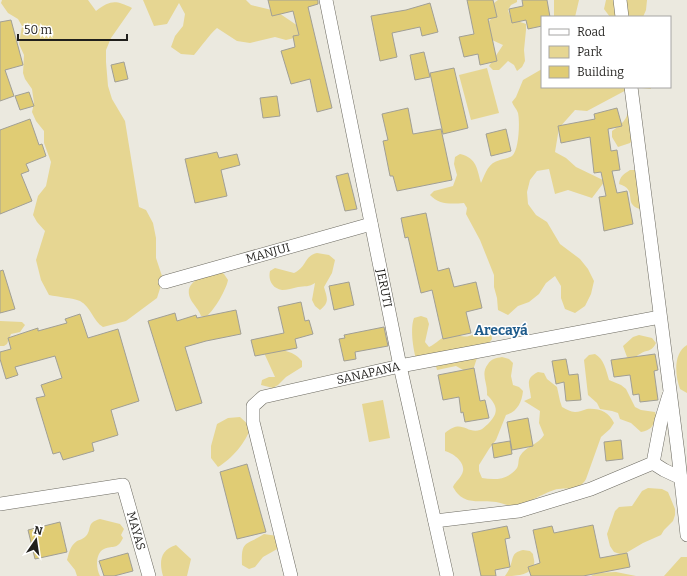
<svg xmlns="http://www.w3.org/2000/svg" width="687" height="576" viewBox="0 0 687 576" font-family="Bitter,serif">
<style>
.green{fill:#e6d692}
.building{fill:#e0cc74;stroke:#a19f95}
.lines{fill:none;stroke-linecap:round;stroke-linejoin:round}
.street-casing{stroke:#6c6a61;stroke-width:14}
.street{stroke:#fff;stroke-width:13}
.labels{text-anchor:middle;stroke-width:3;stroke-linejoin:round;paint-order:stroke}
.street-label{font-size:12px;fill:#201f1c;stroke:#fff}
.quarter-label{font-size:14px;font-weight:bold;fill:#1e5b8b;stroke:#fff}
</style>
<rect width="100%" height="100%" fill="#ebe9df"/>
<path class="green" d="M 2,0 L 88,0 L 96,11 C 111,0 115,0 132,8 L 111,38 L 106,50 L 106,62 L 108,86 L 112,99 L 125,121 L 139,207 L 146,210 L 153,223 L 156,238 L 156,258 L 163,279 L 157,298 L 126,321 L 103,327 C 93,321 91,307 80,301 C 73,298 58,297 49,295 L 41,280 L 36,260 L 45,231 L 37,222 L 33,215 L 38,196 L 46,186 L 51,162 L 44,143 L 44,131 L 36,121 L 32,112 L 34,103 L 32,89 L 25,79 L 23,73 L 24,55 L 19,44 L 22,26 L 18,19 L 8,13 L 1,3 Z
M 143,0 L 246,0 L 251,5 L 276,11 L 298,26 L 298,37 L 286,40 L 275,37 L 250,43 L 237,41 L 217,28 C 208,36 202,46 194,55 L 181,54 L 171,47 L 175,36 L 183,26 L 185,14 L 179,3 L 167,24 L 154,26 Z
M 498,0 L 517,0 L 517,2 L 511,5 L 508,10 C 511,21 516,20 526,24 L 526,30 L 524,50 L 525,61 L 522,67 L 517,71 L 514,65 L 508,61 L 499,70 L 493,70 L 489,66 L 503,45 L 492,40 L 486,24 L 495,15 L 494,3 Z
M 554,0 L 579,0 L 575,17 L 554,17 Z
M 606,0 L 647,0 L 646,10 L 643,17 L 610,17 L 604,9 Z
M 487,68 L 499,113 L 471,120 L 459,75 Z
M 542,69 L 542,87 L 651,87 L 651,89 L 632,87 L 587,111 L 575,110 L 559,128 L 555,152 L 566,158 L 576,167 L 605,181 L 592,198 L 568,190 L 555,194 L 549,169 L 537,171 L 530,180 L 527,192 L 528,204 L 536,215 L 547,222 L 560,244 L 580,259 L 588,269 L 594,281 L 591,294 L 585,306 L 575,313 L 565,309 L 561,298 L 561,286 L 555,276 L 546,283 L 539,294 L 529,302 L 518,306 L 508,315 L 498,310 L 497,298 L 494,287 L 494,275 L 480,240 L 466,214 L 467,208 L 464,203 C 451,204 439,205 430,195 L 434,191 L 453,186 L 457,175 L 454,164 L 455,157 L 460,154 C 477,158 477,169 481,183 C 486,172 488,163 500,160 C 504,159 509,158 512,156 C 519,150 520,122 518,113 C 517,109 513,106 512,102 L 516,97 L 523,80 Z
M 630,107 L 634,139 L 630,143 L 618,147 L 612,137 L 612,131 C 624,123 626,120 630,107 Z
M 630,170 L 636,170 L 645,206 L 640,209 C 622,204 639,190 619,184 C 620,176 624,174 630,170 Z
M 317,253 L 329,255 L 335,260 L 332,273 L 324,287 C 327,298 330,302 320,310 L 315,306 L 312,300 L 315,283 C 309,287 305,286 298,287 C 293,288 287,290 282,290 C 272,288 268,280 270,271 L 275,268 L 294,273 C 307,267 304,256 317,253 Z
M 219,270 L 224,274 L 228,280 C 226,290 215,309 207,316 L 201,316 C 199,310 194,305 191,300 C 181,281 207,275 219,270 Z
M 421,316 L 427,318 L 429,324 L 425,342 L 429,347 C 436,344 442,336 450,335 C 456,334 463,338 469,336 C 476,334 478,330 486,329 L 491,333 L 492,339 L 485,349 L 477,358 L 473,370 L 467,372 L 456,366 L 437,370 L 434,358 L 416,359 C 413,348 410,328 414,318 Z
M 0,321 L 22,322 L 25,325 L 20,332 L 11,334 L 7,344 L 4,346 L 0,346 Z
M 639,335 L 652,338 L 656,343 C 651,353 647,349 640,354 C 637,355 634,359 632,361 L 627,357 L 623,346 L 633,337 Z
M 687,345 L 687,393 L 680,389 C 675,376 673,353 687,345 Z
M 265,348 C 279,350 292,349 302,361 L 302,367 L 286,377 L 278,385 L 273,388 L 261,385 L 262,380 L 269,377 L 275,377 L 265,355 Z
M 595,354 C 604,359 606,370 609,380 L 621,385 L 626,389 L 635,407 L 641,410 L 655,412 L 657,418 C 652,427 651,430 641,432 L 631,423 L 620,419 L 618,413 L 612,411 L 600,409 L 597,403 L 588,395 L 584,360 L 589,355 Z
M 502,357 L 509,359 L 513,363 L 511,376 L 513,385 L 519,387 L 523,391 C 522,402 517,412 506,415 L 496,440 L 489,449 L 479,465 L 479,471 L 482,478 C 495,480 508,480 517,468 C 519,465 518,459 520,456 C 526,446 539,444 544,435 L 539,423 L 540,411 L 524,401 L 531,398 C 530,385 524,379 538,372 L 544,373 L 547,379 L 557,387 L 560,401 L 562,407 C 566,409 571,412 575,412 C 579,412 583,410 587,409 C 599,408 609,412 614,423 L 610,429 L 601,437 L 586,479 C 578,493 567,486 554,490 C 544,493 521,507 514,506 C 508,506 502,503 496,502 C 479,499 464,507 453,487 C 455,482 462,477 463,471 C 465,462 453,453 445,451 L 445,433 C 462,418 466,434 480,430 C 483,429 485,426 488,424 C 499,413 498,406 487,395 C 488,383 480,374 488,364 C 491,359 496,358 502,357 Z
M 383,400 L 390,438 L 369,442 L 362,404 Z
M 240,417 L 251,427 C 246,442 232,459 218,467 L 211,458 L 211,446 L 217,424 L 228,418 Z
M 648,488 L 662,489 L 668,492 L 675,509 L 675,515 L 673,521 L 664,530 L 661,535 L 643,543 L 626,553 L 620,554 L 614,552 L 610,546 L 607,534 L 615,511 L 619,507 L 632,506 L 642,491 Z
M 100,519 L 120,524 L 124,529 L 121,535 L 123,538 C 117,550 114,545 104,549 C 95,553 96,569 100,576 L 77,576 L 75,570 L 67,560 C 69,553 70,546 77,541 C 79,540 83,539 85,537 C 93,530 85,523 100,519 Z
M 264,534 L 277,536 L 279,548 L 263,557 L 255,567 L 249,569 L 242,565 C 241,539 246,546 264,534 Z
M 176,545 L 191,559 L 187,576 L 163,576 C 159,562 160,550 176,545 Z
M 523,550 L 530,551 L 533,554 C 533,557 535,561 534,564 C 531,576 515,576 505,576 C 507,573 509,570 510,567 C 514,557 511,553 523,550 Z
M 681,557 L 687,557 L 687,576 L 664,576 Z
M 616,572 L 636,576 L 591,576 L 596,573 Z"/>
<path class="building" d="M 268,0 L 318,0 L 318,4 L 308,7 L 332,108 L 317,112 L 310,79 L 291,84 L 281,51 L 295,47 L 293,36 L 299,35 L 293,11 L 272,16 Z
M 467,0 L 493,0 L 497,17 L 488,19 L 497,61 L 480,65 L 478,54 L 464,57 L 459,37 L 474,34 Z
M 522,0 L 547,0 L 550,17 L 542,17 L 542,26 L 528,29 L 526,20 L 512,23 L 509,9 L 523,6 Z
M 430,3 L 438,32 L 422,36 L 420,27 L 392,33 L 397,57 L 380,61 L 371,16 L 406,10 Z
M 11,20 L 23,65 L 5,70 L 14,96 L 0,101 L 0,22 Z
M 424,52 L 430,77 L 415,80 L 410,55 Z
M 124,62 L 128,79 L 115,82 L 111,65 Z
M 454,68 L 468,128 L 443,134 L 430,73 Z
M 29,92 L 34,106 L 20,110 L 15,96 Z
M 277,96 L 280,116 L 263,118 L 260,98 Z
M 408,108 L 413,134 L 441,129 L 452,180 L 397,191 L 393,176 L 390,176 L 383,141 L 388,140 L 382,114 Z
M 617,108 L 622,126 L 608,129 L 611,151 L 617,150 L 620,170 L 612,171 L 617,193 L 627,191 L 633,224 L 604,231 L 599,197 L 606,196 L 601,172 L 594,173 L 590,137 L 561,143 L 558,126 L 595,119 L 594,114 Z
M 30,119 L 39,145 L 42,144 L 46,156 L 26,164 L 29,171 L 21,174 L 32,201 L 0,214 L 0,130 Z
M 506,129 L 511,151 L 491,156 L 486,134 Z
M 217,152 L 219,158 L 237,154 L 240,165 L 221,170 L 227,196 L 195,203 L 185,159 Z
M 348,173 L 357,209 L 345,211 L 336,176 Z
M 426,213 L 438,271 L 449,268 L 454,287 L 476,282 L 482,308 L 466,312 L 471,333 L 443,339 L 432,290 L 421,293 L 408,237 L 405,238 L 401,218 Z
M 3,270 L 15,309 L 0,313 L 0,271 Z
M 349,282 L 354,305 L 334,310 L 329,286 Z
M 301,302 L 305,321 L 309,320 L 313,334 L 295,339 L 297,348 L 255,356 L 251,340 L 284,333 L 278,307 Z
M 236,310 L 241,334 L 206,341 L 185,347 L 202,403 L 176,411 L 148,321 L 175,313 L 177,321 L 196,315 L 197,318 Z
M 80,314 L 88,338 L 118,329 L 139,401 L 111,410 L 118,435 L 92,443 L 94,451 L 63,460 L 60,452 L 53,454 L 36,398 L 45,396 L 41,385 L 62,378 L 55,356 L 15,367 L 18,375 L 6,379 L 0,359 L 0,352 L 11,349 L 8,338 L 38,328 L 38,331 L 67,323 L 65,319 Z
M 384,327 L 388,346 L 355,352 L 356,359 L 344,361 L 339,339 L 345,338 L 344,335 Z
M 655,354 L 658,370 L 654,371 L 658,400 L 640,402 L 639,394 L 633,395 L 630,375 L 614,377 L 611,360 Z
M 566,359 L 569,375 L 578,374 L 581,400 L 566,401 L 564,382 L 556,384 L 552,361 Z
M 474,368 L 480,401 L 485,400 L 489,418 L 465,422 L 463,412 L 461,413 L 459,397 L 443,400 L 438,375 Z
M 528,418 L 533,446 L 512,450 L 507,422 Z
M 621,440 L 623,459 L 606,461 L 604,442 Z
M 510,441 L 512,454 L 494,458 L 492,444 Z
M 247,464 L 266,532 L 237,539 L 220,472 Z
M 60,522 L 67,552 L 35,559 L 28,530 Z
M 593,525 L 600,558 L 627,553 L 630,567 L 583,576 L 531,576 L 528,567 L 540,563 L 533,530 L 552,526 L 554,533 Z
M 507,526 L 510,538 L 505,539 L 510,567 L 495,570 L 496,576 L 481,576 L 472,533 Z
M 128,553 L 133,571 L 114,576 L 104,576 L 99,561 Z"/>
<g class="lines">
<defs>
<g id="street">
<path id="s1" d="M 326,0 L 400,366 L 447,576"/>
<path d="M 620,0 L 622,17"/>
<path d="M 631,87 L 678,453 L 687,535"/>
<path id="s2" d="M 165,282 L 371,224"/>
<path d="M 653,463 L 664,470 L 681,478"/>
<path id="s3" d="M 0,504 L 123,485 L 149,576"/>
<path d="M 435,521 L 519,511 L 591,489 L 653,463 L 661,421 L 669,395"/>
<path id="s4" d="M 291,576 L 253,422 L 253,406 L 263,397 L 400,366 L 660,317"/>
</g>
</defs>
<use href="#street" class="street-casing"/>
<use href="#street" class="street"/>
</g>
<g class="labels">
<g class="street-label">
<text dy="4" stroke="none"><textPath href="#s2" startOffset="107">MANJUI</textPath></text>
<text dy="4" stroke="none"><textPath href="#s1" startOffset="294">JERUTI</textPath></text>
<text dy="4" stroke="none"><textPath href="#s4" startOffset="296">SANAPANA</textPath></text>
<text dy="4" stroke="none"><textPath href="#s3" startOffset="172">MAYAS</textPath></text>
</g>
<g class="quarter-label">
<text x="501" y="335">Arecayá</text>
</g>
</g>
<rect x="541" y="16" width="130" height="72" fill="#ffffff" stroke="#a6a5a4"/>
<rect x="549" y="29" width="20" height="6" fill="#ffffff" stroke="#a6a5a4"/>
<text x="577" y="36" font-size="12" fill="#201f1c">Road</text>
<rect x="549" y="46" width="20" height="12" fill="#e6d692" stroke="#a6a5a4"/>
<text x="577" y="56" font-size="12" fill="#201f1c">Park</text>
<rect x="549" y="66" width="20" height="12" fill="#e0cc74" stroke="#a6a5a4"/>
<text x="577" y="76" font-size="12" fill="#201f1c">Building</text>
<g transform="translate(36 540) rotate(13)" stroke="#ffffff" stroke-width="3" paint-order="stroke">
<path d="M0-3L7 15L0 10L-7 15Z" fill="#201f1c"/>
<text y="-6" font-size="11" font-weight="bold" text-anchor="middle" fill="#201f1c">N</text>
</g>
<path d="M18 34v6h109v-6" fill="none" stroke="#201f1c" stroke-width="2"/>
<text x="24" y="34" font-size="12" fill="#201f1c" stroke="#ffffff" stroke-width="3" paint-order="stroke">50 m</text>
</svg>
